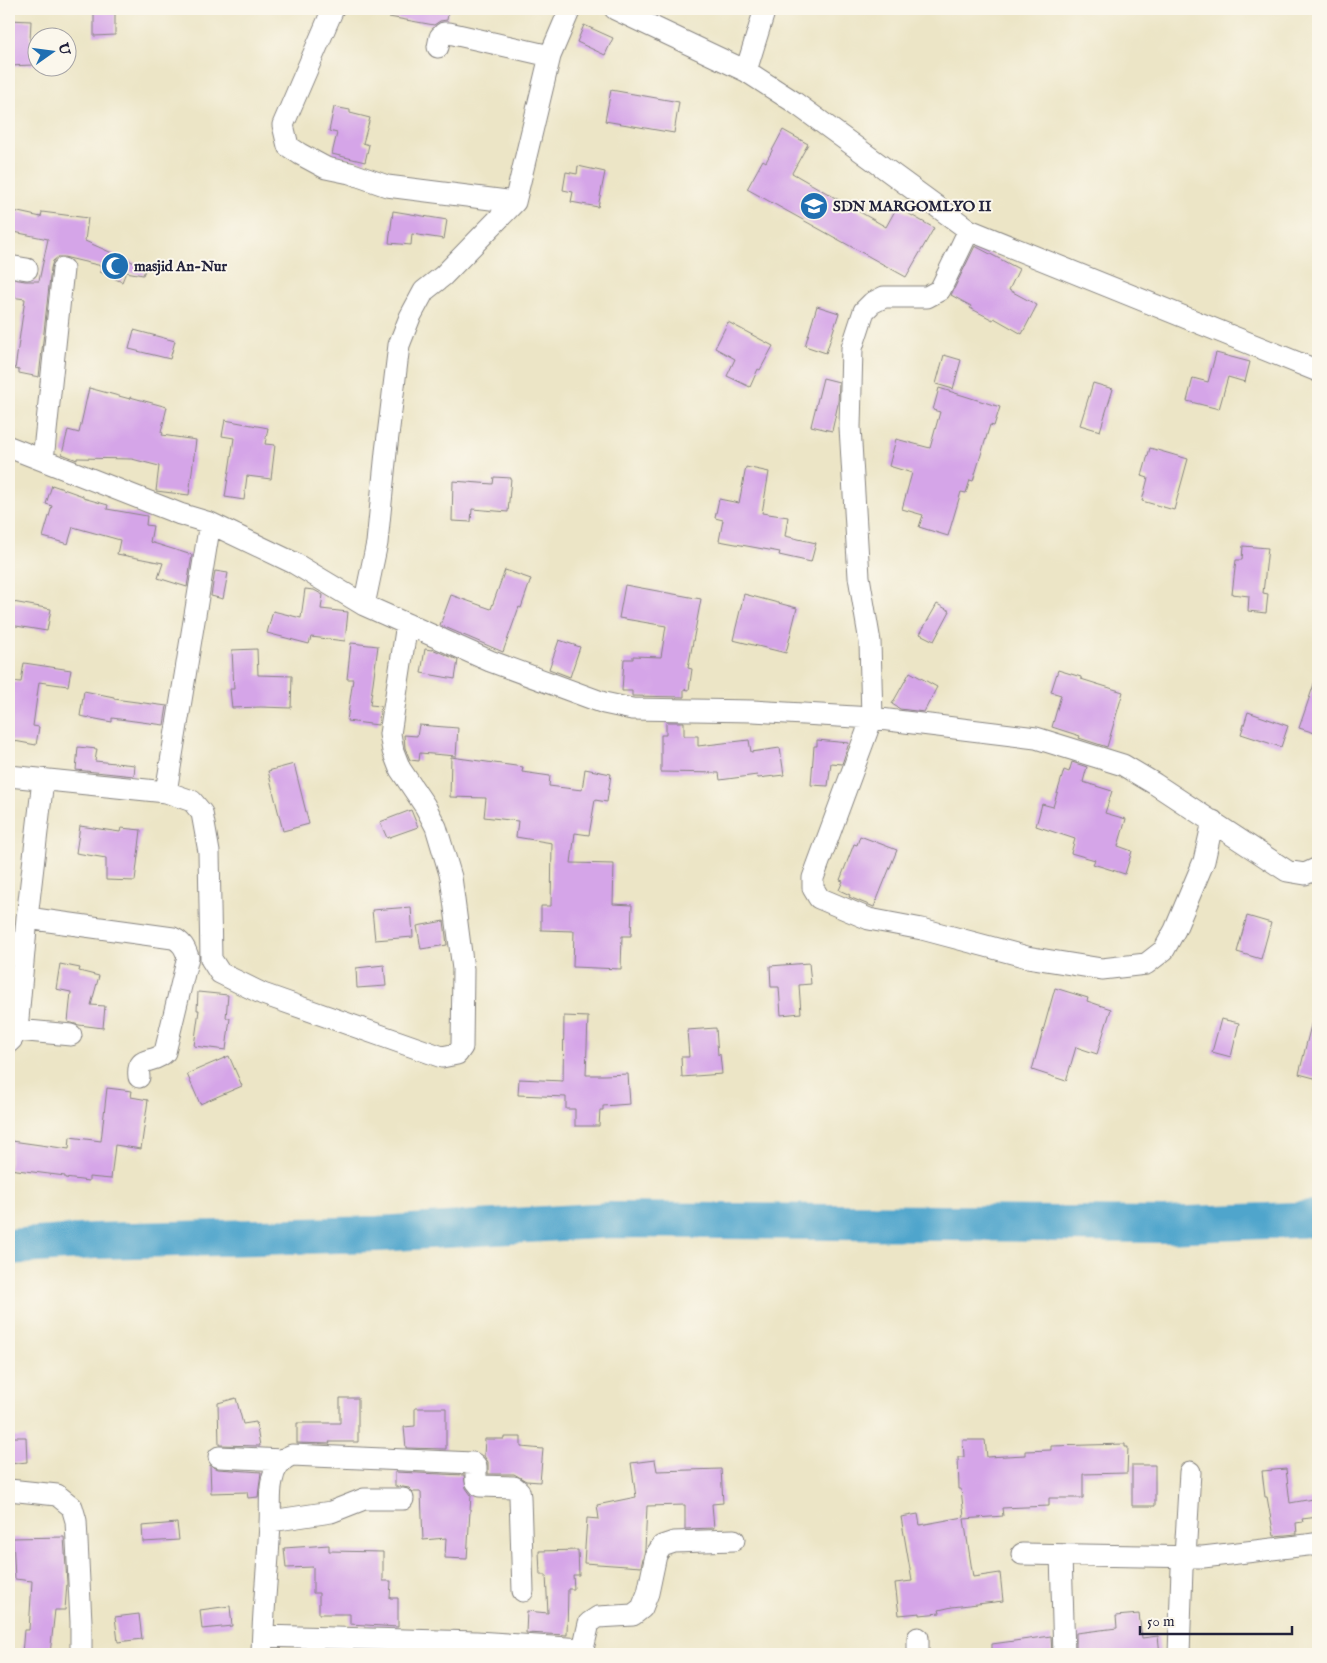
<svg xmlns="http://www.w3.org/2000/svg" width="1327" height="1663" viewBox="0 0 1327 1663" font-family="'IM FELL English',serif">
<style>
.lines{fill:none;stroke-linecap:round;stroke-linejoin:round}
.river{stroke:#50a5cc;stroke-width:36}
.building{fill:#d5a5e8}
.minor-casing{stroke:#878480;stroke-width:23}
.minor{stroke:#fff;stroke-width:21}
.labels{text-anchor:middle;stroke-width:4;stroke-linejoin:round;paint-order:stroke}
.poi-label{font-size:15px;font-weight:bold;fill:#22223b;stroke:#fbf7ec;text-anchor:start}
</style>
<rect width="100%" height="100%" fill="#fbf7ec"/>
<filter id="ink" filterUnits="userSpaceOnUse"><feTurbulence type="fractalNoise" baseFrequency=".02" numOctaves="2"/><feDisplacementMap in="SourceGraphic" scale="10" xChannelSelector="R" yChannelSelector="G"/><feConvolveMatrix kernelMatrix="1 2 1 2 8 2 1 2 1" color-interpolation-filters="sRGB"/></filter>
<filter id="wash" filterUnits="userSpaceOnUse"><feTurbulence type="fractalNoise" baseFrequency=".0096" numOctaves="4" result="noise"/><feDisplacementMap in="SourceGraphic" scale="20" xChannelSelector="R" yChannelSelector="G"/><feGaussianBlur stdDeviation="1.12" result="paint"/><feColorMatrix in="noise" values="0 0 0 0 0 0 0 0 0 0 0 0 0 0 0 0 0 1.4 0 .05"/><feComposite in="paint" operator="in"/></filter>
<g filter="url(#wash)">
<rect width="100%" height="100%" fill="#ece5c6"/>
<g class="lines">
<path class="river" d="M 9,1247 L 94,1241 L 378,1234 L 612,1220 L 1164,1225 L 1318,1219"/>
</g>
<g id="blocks">
<path class="building" d="M 390,9 L 449,9 L 447,20 L 440,21 L 434,25 L 389,17 Z
M 94,13 L 115,13 L 115,35 L 94,36 Z
M 9,20 L 31,21 L 30,41 L 32,41 L 33,65 L 9,66 Z
M 584,25 L 613,38 L 605,55 L 577,42 Z
M 611,90 L 679,102 L 674,133 L 605,121 Z
M 334,107 L 350,110 L 350,113 L 370,118 L 363,143 L 369,145 L 365,162 L 332,154 L 337,133 L 329,131 Z
M 783,130 L 808,144 L 792,173 L 886,227 L 897,207 L 934,228 L 906,277 L 747,189 L 763,160 L 766,162 Z
M 578,166 L 605,172 L 598,207 L 571,202 L 573,192 L 563,190 L 566,172 L 577,174 Z
M 9,210 L 41,217 L 42,212 L 88,218 L 85,241 L 146,268 L 143,275 L 126,272 L 122,282 L 100,272 L 102,266 L 64,257 L 58,257 L 53,261 L 51,268 L 39,377 L 19,373 L 19,370 L 15,369 L 25,299 L 11,297 L 13,279 L 25,281 L 39,281 L 48,239 L 9,231 Z
M 393,211 L 447,220 L 444,239 L 412,234 L 411,245 L 389,243 Z
M 975,246 L 1019,269 L 1009,290 L 1037,305 L 1022,334 L 994,318 L 993,320 L 970,308 L 971,306 L 951,295 Z
M 817,306 L 839,313 L 826,353 L 805,346 Z
M 728,322 L 773,346 L 760,370 L 758,369 L 750,387 L 727,376 L 735,359 L 715,348 Z
M 134,330 L 175,341 L 170,359 L 129,349 Z
M 1216,353 L 1250,362 L 1245,382 L 1228,377 L 1219,409 L 1187,401 L 1193,378 L 1208,382 Z
M 944,355 L 961,360 L 953,389 L 936,384 Z
M 823,378 L 839,382 L 838,404 L 832,431 L 811,426 Z
M 1093,383 L 1113,389 L 1100,431 L 1080,425 Z
M 89,388 L 130,399 L 130,397 L 167,407 L 161,432 L 163,433 L 162,435 L 196,440 L 189,495 L 156,491 L 159,466 L 132,459 L 77,458 L 77,460 L 62,454 L 68,430 L 79,433 Z
M 939,388 L 1000,407 L 994,426 L 990,425 L 973,481 L 970,480 L 966,493 L 961,492 L 948,536 L 919,527 L 923,515 L 902,509 L 912,473 L 889,466 L 896,439 L 930,448 L 940,412 L 933,410 Z
M 225,420 L 268,428 L 265,444 L 275,445 L 271,479 L 247,476 L 244,500 L 225,497 L 234,438 L 222,436 Z
M 1150,448 L 1188,459 L 1174,510 L 1142,501 L 1148,478 L 1142,476 Z
M 746,467 L 769,472 L 762,513 L 788,517 L 785,536 L 816,543 L 811,562 L 779,555 L 780,552 L 719,541 L 723,520 L 715,518 L 719,499 L 739,503 Z
M 494,477 L 511,478 L 508,512 L 472,509 L 471,522 L 452,521 L 453,481 L 493,484 Z
M 52,485 L 83,496 L 83,498 L 108,505 L 107,509 L 147,516 L 146,525 L 153,526 L 150,542 L 192,555 L 187,587 L 158,578 L 163,563 L 117,554 L 120,540 L 73,527 L 68,544 L 43,537 L 52,506 L 46,504 Z
M 1243,546 L 1268,548 L 1263,593 L 1268,594 L 1266,613 L 1248,611 L 1249,596 L 1232,594 L 1236,560 L 1242,560 Z
M 505,570 L 531,579 L 521,608 L 519,607 L 503,652 L 440,625 L 451,595 L 491,609 Z
M 215,571 L 228,573 L 223,599 L 211,596 Z
M 625,585 L 701,599 L 688,668 L 692,669 L 689,690 L 684,689 L 684,697 L 632,696 L 632,691 L 622,691 L 624,659 L 633,659 L 633,656 L 661,657 L 666,626 L 619,618 Z
M 305,589 L 314,590 L 323,595 L 321,609 L 348,612 L 345,641 L 311,637 L 309,644 L 267,633 L 273,611 L 301,618 Z
M 744,594 L 797,608 L 786,653 L 733,640 Z
M 13,602 L 51,609 L 47,631 L 10,625 Z
M 937,604 L 950,611 L 934,641 L 920,634 Z
M 559,640 L 580,647 L 570,677 L 549,669 Z
M 351,643 L 378,646 L 370,705 L 381,706 L 378,725 L 347,721 L 353,679 L 347,679 Z
M 257,649 L 258,675 L 292,676 L 291,708 L 261,707 L 232,708 L 230,689 L 234,689 L 232,650 Z
M 425,649 L 432,650 L 432,649 L 458,660 L 455,679 L 421,673 Z
M 24,663 L 71,670 L 68,686 L 39,682 L 33,726 L 39,727 L 36,745 L 9,740 L 9,681 L 21,682 Z
M 1058,670 L 1081,677 L 1081,679 L 1123,692 L 1107,747 L 1079,738 L 1080,736 L 1052,727 L 1061,695 L 1051,692 Z
M 910,672 L 937,687 L 924,712 L 900,709 L 892,704 Z
M 1315,681 L 1318,681 L 1318,734 L 1299,728 Z
M 84,691 L 114,697 L 114,699 L 167,706 L 164,725 L 112,718 L 112,722 L 80,716 Z
M 1248,712 L 1288,726 L 1281,747 L 1241,734 Z
M 666,722 L 684,722 L 684,736 L 698,736 L 698,746 L 749,740 L 751,752 L 780,748 L 784,775 L 758,778 L 757,775 L 720,780 L 719,773 L 661,772 L 661,735 L 666,735 Z
M 419,725 L 458,728 L 456,756 L 420,753 L 419,761 L 410,760 L 405,748 L 404,735 L 417,736 Z
M 817,740 L 849,743 L 842,764 L 831,763 L 828,786 L 811,785 L 814,746 L 817,746 Z
M 78,747 L 97,749 L 95,761 L 135,765 L 134,776 L 76,770 Z
M 451,757 L 523,767 L 522,772 L 550,776 L 549,786 L 582,790 L 585,769 L 611,774 L 607,802 L 595,800 L 589,835 L 575,833 L 571,863 L 614,864 L 613,904 L 632,905 L 631,936 L 622,936 L 621,969 L 573,967 L 574,931 L 541,930 L 541,906 L 551,906 L 552,843 L 516,837 L 518,821 L 484,817 L 486,798 L 450,797 Z
M 1072,762 L 1087,767 L 1083,782 L 1112,791 L 1105,813 L 1126,819 L 1118,846 L 1132,851 L 1125,874 L 1093,864 L 1095,860 L 1071,853 L 1075,839 L 1036,826 L 1042,804 L 1053,807 L 1064,770 L 1069,772 Z
M 294,764 L 309,824 L 283,831 L 268,771 Z
M 411,810 L 418,827 L 387,838 L 380,822 Z
M 80,826 L 120,832 L 121,828 L 141,830 L 135,881 L 106,880 L 106,858 L 76,853 Z
M 860,836 L 897,850 L 874,907 L 849,897 L 850,895 L 839,890 L 843,881 L 840,880 L 854,844 L 857,845 Z
M 411,907 L 413,937 L 375,940 L 372,910 Z
M 1247,916 L 1271,923 L 1261,959 L 1237,952 Z
M 444,921 L 447,945 L 421,949 L 417,926 Z
M 809,963 L 811,984 L 799,985 L 801,1013 L 781,1015 L 779,987 L 771,987 L 770,966 Z
M 60,964 L 80,968 L 79,971 L 99,976 L 91,1005 L 105,1006 L 103,1028 L 79,1025 L 68,1022 L 71,992 L 56,989 Z
M 384,965 L 386,986 L 357,988 L 356,968 Z
M 1055,988 L 1088,998 L 1087,1001 L 1111,1009 L 1097,1054 L 1076,1047 L 1066,1081 L 1032,1070 Z
M 198,992 L 228,995 L 226,1018 L 230,1018 L 226,1050 L 194,1046 L 199,1010 L 197,1010 Z
M 564,1016 L 588,1017 L 586,1075 L 604,1075 L 628,1074 L 630,1104 L 603,1106 L 603,1110 L 600,1110 L 599,1126 L 575,1126 L 575,1109 L 566,1109 L 566,1097 L 518,1095 L 519,1079 L 563,1081 Z
M 1221,1019 L 1239,1023 L 1231,1057 L 1212,1052 Z
M 1312,1021 L 1318,1022 L 1318,1079 L 1299,1074 Z
M 716,1028 L 718,1055 L 720,1054 L 722,1074 L 682,1077 L 681,1057 L 689,1057 L 687,1030 Z
M 229,1056 L 242,1086 L 200,1104 L 187,1074 Z
M 107,1088 L 132,1091 L 131,1097 L 148,1100 L 141,1149 L 115,1145 L 111,1179 L 89,1177 L 89,1181 L 65,1178 L 65,1176 L 9,1169 L 12,1141 L 69,1149 L 70,1137 L 101,1141 Z
M 236,1398 L 243,1424 L 256,1422 L 260,1446 L 219,1445 L 218,1403 Z
M 340,1398 L 358,1398 L 358,1442 L 329,1442 L 330,1444 L 297,1443 L 297,1423 L 340,1423 Z
M 415,1408 L 446,1408 L 446,1449 L 406,1448 L 404,1427 L 415,1426 Z
M 9,1437 L 26,1437 L 27,1462 L 9,1464 Z
M 504,1437 L 521,1437 L 521,1447 L 543,1449 L 540,1482 L 526,1481 L 514,1474 L 488,1474 L 488,1462 L 484,1456 L 485,1439 L 504,1439 Z
M 963,1440 L 985,1440 L 987,1457 L 1025,1455 L 1025,1451 L 1051,1450 L 1051,1446 L 1125,1444 L 1125,1447 L 1128,1447 L 1127,1473 L 1083,1474 L 1083,1498 L 1049,1498 L 1049,1506 L 1002,1508 L 1003,1516 L 964,1519 L 973,1577 L 1000,1573 L 1003,1601 L 952,1607 L 939,1610 L 940,1613 L 920,1615 L 920,1613 L 899,1615 L 895,1583 L 912,1581 L 901,1517 L 918,1514 L 920,1525 L 964,1517 L 961,1489 L 959,1489 L 958,1457 L 964,1457 Z
M 655,1460 L 657,1471 L 721,1469 L 723,1503 L 712,1504 L 714,1528 L 685,1529 L 685,1505 L 647,1506 L 645,1550 L 641,1567 L 584,1563 L 587,1518 L 599,1519 L 597,1505 L 636,1497 L 631,1463 Z
M 210,1465 L 218,1469 L 261,1472 L 258,1497 L 248,1498 L 247,1492 L 211,1493 Z
M 1132,1465 L 1155,1465 L 1155,1506 L 1132,1506 Z
M 1286,1469 L 1290,1503 L 1318,1498 L 1318,1517 L 1302,1519 L 1303,1522 L 1296,1523 L 1297,1534 L 1274,1536 L 1267,1497 L 1265,1497 L 1262,1471 Z
M 395,1472 L 464,1475 L 466,1488 L 471,1495 L 467,1559 L 445,1558 L 446,1538 L 423,1540 L 421,1492 L 413,1492 L 409,1488 L 403,1487 L 395,1486 Z
M 177,1523 L 179,1540 L 143,1542 L 142,1526 Z
M 64,1537 L 67,1583 L 65,1610 L 55,1610 L 50,1654 L 22,1654 L 24,1630 L 29,1630 L 32,1581 L 15,1579 L 13,1538 Z
M 329,1545 L 329,1551 L 383,1552 L 383,1581 L 391,1581 L 390,1598 L 398,1598 L 398,1627 L 350,1624 L 350,1614 L 319,1614 L 319,1593 L 313,1593 L 313,1567 L 286,1568 L 284,1548 Z
M 578,1550 L 579,1575 L 573,1575 L 574,1589 L 568,1589 L 567,1635 L 526,1633 L 527,1611 L 548,1613 L 546,1575 L 540,1575 L 539,1551 Z
M 230,1606 L 232,1626 L 202,1629 L 200,1610 Z
M 139,1614 L 142,1639 L 118,1642 L 115,1617 Z
M 1139,1614 L 1142,1638 L 1158,1636 L 1160,1654 L 1076,1654 L 1076,1633 L 1117,1628 L 1116,1616 Z
M 1051,1636 L 1052,1654 L 992,1654 L 992,1644 Z"/>
</g>
</g>
<g filter="url(#ink)">
<use href="#blocks" fill-opacity="0" stroke="#878480" stroke-width="1"/>
<g class="lines">
<defs>
<path id="minor" d="M 333,9 L 283,125 L 288,146 L 300,154 L 326,168 L 350,173 L 387,186 L 515,202
M 615,9 L 746,71 L 794,102 L 969,230 L 1318,371
M 438,47 L 440,37 L 444,33 L 449,33 L 550,56
M 746,71 L 765,9
M 969,230 L 940,290 L 927,297 L 884,297 L 872,303 L 864,311 L 852,348 L 850,427 L 859,577 L 870,642 L 872,718 L 813,878 L 813,888 L 819,898 L 869,919 L 922,929 L 1027,957 L 1102,969 L 1146,964 L 1164,950 L 1175,930 L 1204,861 L 1213,821
M 9,266 L 27,269
M 9,447 L 180,514 L 210,523 L 294,563 L 364,605 L 490,661 L 604,703 L 632,709 L 753,711 L 872,718 L 1036,738 L 1123,765 L 1155,784 L 1287,871 L 1305,874 L 1318,868
M 43,460 L 63,269
M 364,605 L 377,543 L 386,452 L 399,345 L 410,317 L 424,291 L 443,276 L 515,202 L 550,56 L 570,9
M 9,776 L 166,792 L 192,801 L 202,813 L 209,852 L 211,959 L 220,973 L 263,994 L 442,1057 L 457,1054 L 462,1047 L 463,969 L 451,877 L 436,827 L 425,806 L 400,769 L 393,751 L 390,734 L 407,624
M 166,792 L 210,523
M 27,918 L 173,938 C 182,942 185,948 188,957 L 165,1052 C 154,1065 136,1054 139,1077
M 17,1030 L 71,1035
M 9,1042 L 12,1039 L 17,1030 L 27,918 L 43,780
M 219,1457 L 282,1460
M 9,1490 L 57,1495 L 72,1507 L 76,1521 L 81,1622 L 81,1654
M 271,1521 L 331,1512 L 364,1499 L 403,1499
M 1022,1554 L 1203,1557 L 1307,1545 L 1314,1544 L 1318,1547
M 1061,1555 L 1064,1654
M 263,1636 L 476,1642
M 918,1638 L 918,1654
M 583,1649 L 589,1623 L 598,1617 L 633,1615 L 642,1608 L 648,1593 L 656,1555 L 662,1546 L 674,1542 L 734,1540
M 262,1654 C 263,1610 268,1567 270,1523 C 271,1510 269,1494 272,1481 C 274,1469 281,1459 292,1455 L 473,1463 L 476,1466 L 476,1481 L 480,1486 L 514,1487 L 519,1491 L 520,1497 L 523,1591
M 474,1654 L 476,1642 L 583,1649 L 582,1654
M 1179,1654 L 1182,1569 L 1185,1557 L 1190,1472"/>
</defs>
<use href="#minor" class="minor-casing"/>
<use href="#minor" class="minor"/>
</g>
</g>
<defs>
<symbol id="school-disc" viewBox="-11 -11 22 22"><circle r="9.5" fill="#1f6fb2" stroke="#fbf7ec"/><path d="M0-5L7-2L0 1L-7-2ZM-4 1L0 2.5L4 1V4Q0 6-4 4Z" fill="#fff"/></symbol>
<symbol id="mosque-disc" viewBox="-11 -11 22 22"><circle r="9.5" fill="#1f6fb2" stroke="#fbf7ec"/><path d="M3.5-4.9A6 6 0 1 0 3.5 4.9A5 5 0 1 1 3.5-4.9Z" fill="#fff"/></symbol>
</defs>
<g fill-rule="evenodd">
<use href="#school-disc" x="798" y="190" width="32" height="32"/>
<use href="#mosque-disc" x="99" y="250" width="32" height="32"/>
</g>
<g class="labels">
<g class="poi-label">
<text x="833" y="211">SDN MARGOMLYO II</text>
<text x="134" y="271">masjid An-Nur</text>
</g>
</g>
<rect width="1327" height="1663" fill="none" stroke="#fbf7ec" stroke-width="30"/>
<g transform="translate(52 52) rotate(76)"><circle r="24" fill="#fbf7ec" stroke="#a4a2a5"/>
<path d="M0-4L9 19L0 12L-9 19Z" fill="#1f6fb2"/>
<text y="-8" font-size="14" font-weight="bold" text-anchor="middle" fill="#22223b">U</text>
</g>
<path d="M1140 1626v8h152v-8" fill="none" stroke="#22223b" stroke-width="2.5"/>
<text x="1147" y="1626" font-size="15" fill="#22223b" stroke="#fbf7ec" stroke-width="4" paint-order="stroke">50 m</text>
</svg>
